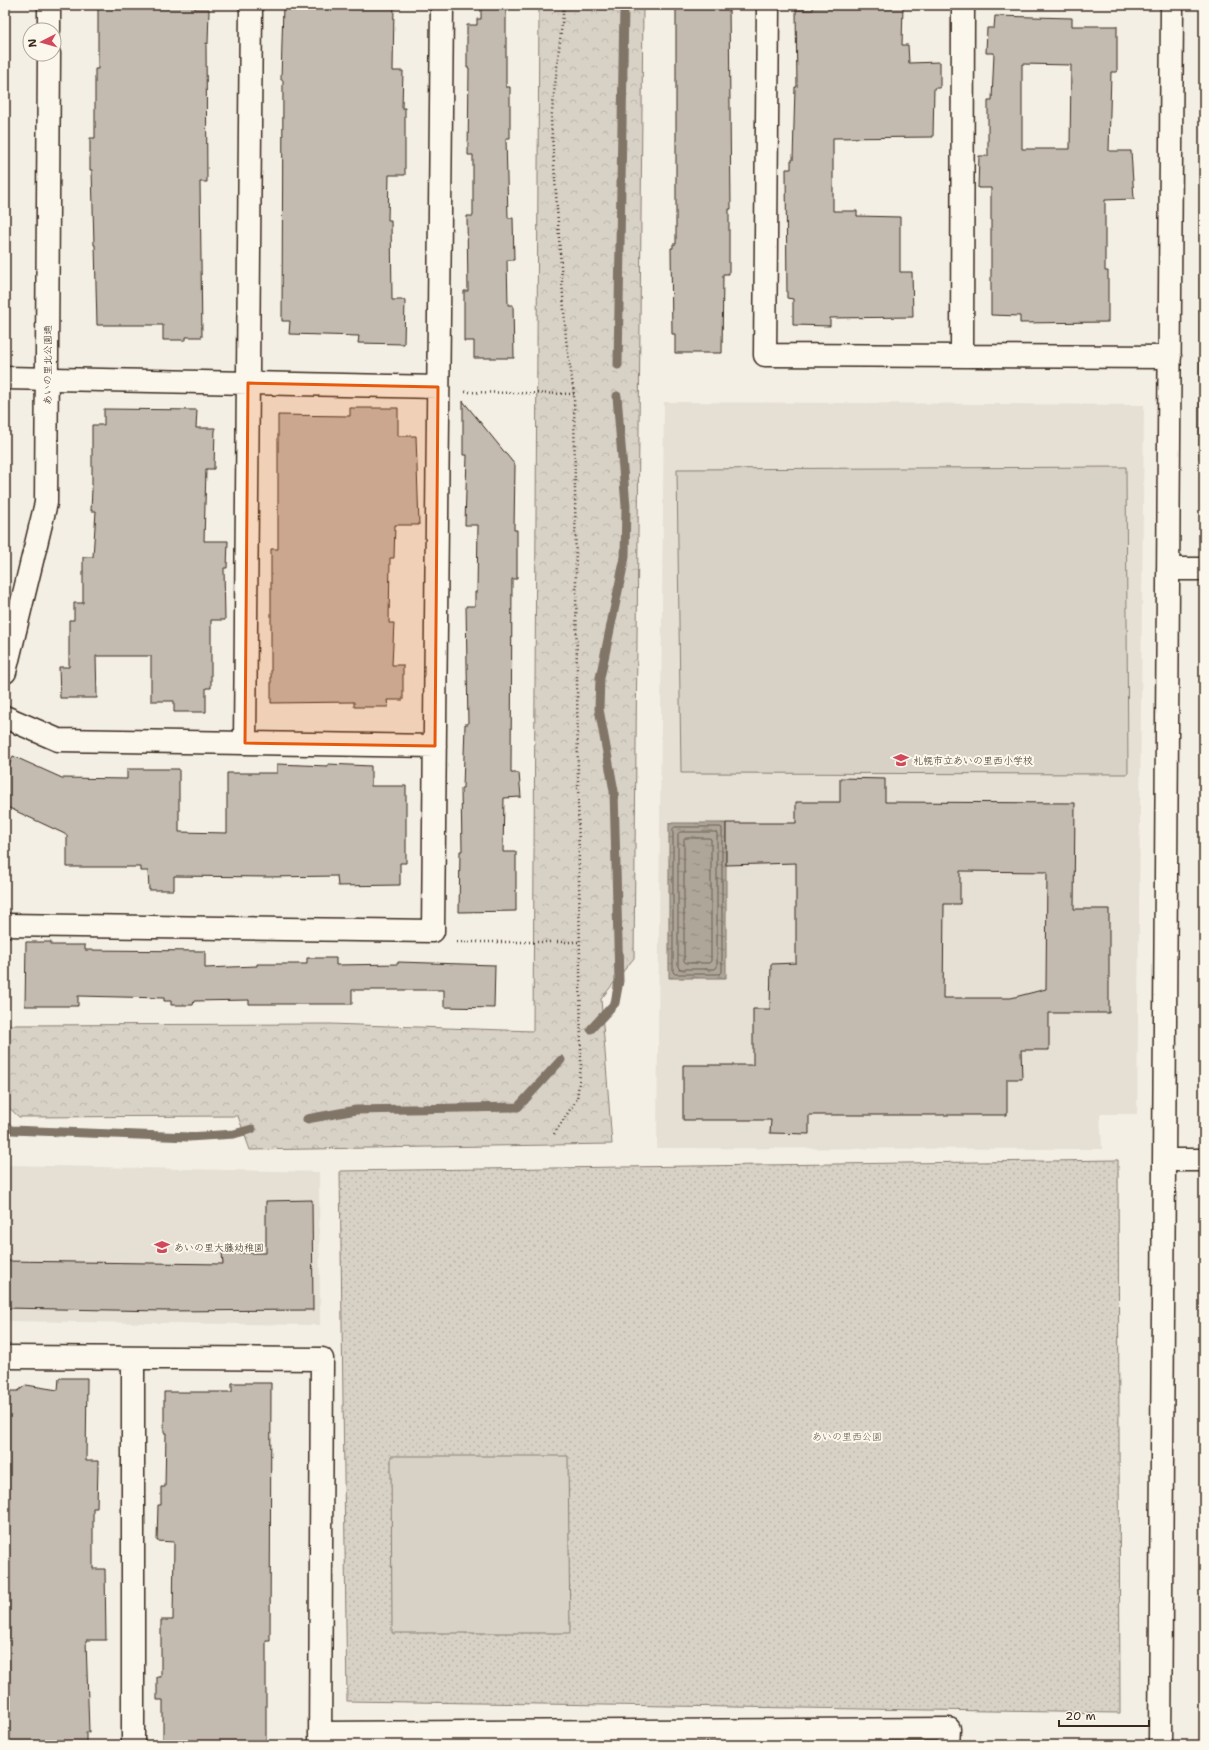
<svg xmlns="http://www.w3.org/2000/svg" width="1209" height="1750" viewBox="0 0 1209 1750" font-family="'Shantell Sans','Klee One',sans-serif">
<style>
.built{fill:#e5dfd4}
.forest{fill:url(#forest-crowns);stroke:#8a7e72}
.park{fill:url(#park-dots);stroke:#8a7e72}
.pitch{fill:#d8d1c6;stroke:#8a7e72}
.water{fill:url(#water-ripples);stroke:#817468}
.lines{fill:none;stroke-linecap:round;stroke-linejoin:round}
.shore{stroke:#695c50;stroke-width:1}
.stream{stroke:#817468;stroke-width:9}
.building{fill:#c3bbb0;stroke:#3b2a1e;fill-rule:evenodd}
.street-casing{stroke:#3b2a1e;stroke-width:25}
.secondary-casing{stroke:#3b2a1e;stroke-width:25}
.path{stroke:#3b2a1e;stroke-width:2.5;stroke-dasharray:1 3;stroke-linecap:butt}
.street{stroke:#fbf7ec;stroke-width:22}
.secondary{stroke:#fbf7ec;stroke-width:22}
.marked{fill:#e8590c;fill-opacity:0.2;stroke:#e8590c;stroke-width:3;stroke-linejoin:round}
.labels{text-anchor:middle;stroke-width:4;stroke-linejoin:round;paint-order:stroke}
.street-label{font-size:10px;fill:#3b2a1e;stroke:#fbf7ec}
.poi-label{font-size:10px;fill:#3b2a1e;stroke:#fbf7ec;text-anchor:start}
.park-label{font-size:10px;fill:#625448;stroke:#fbf7ec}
</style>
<defs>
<pattern id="forest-crowns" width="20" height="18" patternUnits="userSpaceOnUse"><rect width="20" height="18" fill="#d8d1c6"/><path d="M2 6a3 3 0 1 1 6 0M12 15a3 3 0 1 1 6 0" fill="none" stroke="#bab4aa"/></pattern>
<pattern id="park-dots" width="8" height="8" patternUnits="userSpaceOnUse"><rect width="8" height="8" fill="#d8d1c6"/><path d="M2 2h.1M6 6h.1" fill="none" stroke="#bab4aa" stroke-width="1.8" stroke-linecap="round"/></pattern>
<pattern id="water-ripples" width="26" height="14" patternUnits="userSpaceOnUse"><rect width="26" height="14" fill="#afa69a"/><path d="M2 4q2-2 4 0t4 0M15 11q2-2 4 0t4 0" fill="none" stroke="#90877d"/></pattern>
</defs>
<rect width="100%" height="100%" fill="#f3efe4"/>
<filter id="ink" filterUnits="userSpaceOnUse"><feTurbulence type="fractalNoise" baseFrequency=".025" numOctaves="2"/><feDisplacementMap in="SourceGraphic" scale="8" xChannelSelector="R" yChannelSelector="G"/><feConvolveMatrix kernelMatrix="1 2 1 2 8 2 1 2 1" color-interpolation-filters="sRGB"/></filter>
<g filter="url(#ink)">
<path class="built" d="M 664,402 L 1144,405 L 1137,1114 L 1100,1114 L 1102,1149 L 657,1148 Z
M 5,1165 L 319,1172 L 320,1325 L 5,1321 Z"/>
<path class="forest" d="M 539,5 L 643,5 L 634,958 L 601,999 L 612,1144 L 250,1150 L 238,1116 L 19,1117 L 5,1104 L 5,1025 L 330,1024 L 533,1031 Z"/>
<path class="park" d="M 1200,210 L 1204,210 L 1204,459 L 1199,459 Z
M 1118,1160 L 1120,1713 L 347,1701 L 340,1171 Z"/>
<path class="pitch" d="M 1126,467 L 1128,774 L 681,773 L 677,469 Z
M 391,1456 L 568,1456 L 570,1633 L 392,1633 Z"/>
<path class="water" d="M 669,823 L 726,823 L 726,978 L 669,978 Z"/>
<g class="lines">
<path class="shore" d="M 675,827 L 720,827 L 722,828 L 722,972 L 720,974 L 675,974 L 673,972 L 673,829 Z
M 680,832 L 715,832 L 717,833 L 717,967 L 715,969 L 680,969 L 678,967 L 678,834 Z
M 686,838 L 709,838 L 711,839 L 711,961 L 709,963 L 686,963 L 684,961 L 684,840 Z"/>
<path class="stream" d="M 618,365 L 624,5
M 591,1029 L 615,1003 L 619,981 L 614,791 L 599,709 L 600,678 L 625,557 L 626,506 L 617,396
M 307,1119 L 356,1110 L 518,1107 L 561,1060
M 5,1126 L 11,1130 L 189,1137 L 234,1134 L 252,1129"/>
</g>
<path class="building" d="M 98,5 L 195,5 L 195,9 L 209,9 L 208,44 L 206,43 L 207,182 L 200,182 L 202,337 L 186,337 L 186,340 L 163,340 L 163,325 L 97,325 L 95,245 L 94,245 L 92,170 L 90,170 L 90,138 L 95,138 L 95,69 L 98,69 Z
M 283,5 L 394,5 L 393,71 L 403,71 L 402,108 L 405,108 L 405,175 L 389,175 L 388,220 L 391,220 L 392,300 L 405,300 L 404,344 L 358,343 L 359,336 L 289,334 L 290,321 L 282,321 L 283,80 L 281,80 Z
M 481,5 L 506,5 L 506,87 L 510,87 L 510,138 L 506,138 L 508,218 L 513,218 L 514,260 L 507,260 L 508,305 L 513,305 L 514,358 L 474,358 L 474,341 L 464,341 L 464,291 L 468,291 L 467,216 L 473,216 L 473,155 L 468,155 L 469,68 L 467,68 L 467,25 L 477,25 L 477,19 L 481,19 Z
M 676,5 L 729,5 L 731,209 L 729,209 L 729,274 L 723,274 L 722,353 L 675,353 L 675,334 L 672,334 L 671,248 L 673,248 L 673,244 L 676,244 Z
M 813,5 L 903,5 L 902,45 L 908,45 L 909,63 L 940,62 L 940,88 L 934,88 L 933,137 L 833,138 L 833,211 L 857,211 L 857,216 L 900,217 L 900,272 L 912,272 L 913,317 L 830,318 L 830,326 L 793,325 L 793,299 L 787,298 L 786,169 L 791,169 L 791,160 L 793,160 L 795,87 L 797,87 L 796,10 L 813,10 Z
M 995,16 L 1072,18 L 1072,26 L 1117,26 L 1117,72 L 1111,72 L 1109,151 L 1131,151 L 1134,199 L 1105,200 L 1105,271 L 1108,271 L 1108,322 L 1020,323 L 1020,316 L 991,315 L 991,188 L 978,188 L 979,156 L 988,156 L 988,100 L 992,100 L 994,53 L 986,53 L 987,28 L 994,28 ZM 1022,64 L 1071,65 L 1070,149 L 1022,149 Z
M 463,401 L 515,465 L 514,530 L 517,530 L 517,579 L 512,579 L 511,773 L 519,773 L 521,797 L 504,798 L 503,852 L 516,852 L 516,911 L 459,912 L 460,851 L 462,851 L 461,788 L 463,788 L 465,724 L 468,724 L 466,606 L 475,606 L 475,592 L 477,592 L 478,525 L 465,525 L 467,455 L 463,455 Z
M 350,408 L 398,408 L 398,436 L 416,436 L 419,525 L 395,525 L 394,558 L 390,558 L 389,623 L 394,623 L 392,665 L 403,665 L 403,700 L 387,700 L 388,707 L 354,707 L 354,702 L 271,703 L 271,549 L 278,549 L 278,415 L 350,416 Z
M 104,409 L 197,410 L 196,428 L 215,428 L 214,469 L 206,469 L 204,541 L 228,541 L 227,568 L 224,568 L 225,620 L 211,620 L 211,688 L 206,688 L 206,712 L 174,712 L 174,701 L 151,701 L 151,656 L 96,656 L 97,698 L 60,698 L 59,667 L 69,667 L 69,620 L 74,620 L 74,603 L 83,603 L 83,557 L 93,557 L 96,511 L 91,511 L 92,489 L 92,425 L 104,425 Z
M 13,756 L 62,778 L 127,779 L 127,769 L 179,769 L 179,832 L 227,833 L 227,773 L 277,773 L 277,764 L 328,766 L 328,764 L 371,766 L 371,786 L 406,786 L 406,863 L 400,863 L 400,885 L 338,886 L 337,876 L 268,877 L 174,876 L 174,890 L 149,890 L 148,871 L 141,871 L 141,867 L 67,867 L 67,835 L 5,806 L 5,774 Z
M 840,778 L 885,779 L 885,802 L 1075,803 L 1074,909 L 1109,909 L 1109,1013 L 1049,1013 L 1049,1050 L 1021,1050 L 1022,1079 L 1007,1079 L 1007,1115 L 809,1115 L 809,1134 L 770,1133 L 771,1120 L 683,1120 L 683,1065 L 753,1065 L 753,1009 L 770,1009 L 771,964 L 796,963 L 796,863 L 726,865 L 726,823 L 796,823 L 796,802 L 840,802 ZM 960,871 L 1047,872 L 1046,989 L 1011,998 L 943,998 L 944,904 L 960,904 Z
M 26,942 L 51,942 L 51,945 L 85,945 L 85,950 L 205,951 L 205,968 L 257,966 L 257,964 L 307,964 L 307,958 L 336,958 L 336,965 L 398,964 L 398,962 L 495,965 L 494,1008 L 444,1007 L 444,990 L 352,990 L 352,1004 L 249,1004 L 249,1000 L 194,1001 L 193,1005 L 171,1005 L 171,1001 L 164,1001 L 164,998 L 78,996 L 78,1006 L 25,1006 Z
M 312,1200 L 313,1310 L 163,1311 L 5,1308 L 5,1261 L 223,1264 L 222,1253 L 266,1253 L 266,1201 Z
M 59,1378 L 87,1378 L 86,1461 L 98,1461 L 98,1465 L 97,1508 L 93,1508 L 93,1569 L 105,1569 L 106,1640 L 86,1640 L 89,1732 L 86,1732 L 86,1745 L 5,1745 L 5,1391 L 18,1391 L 26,1385 L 58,1390 Z
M 232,1383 L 271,1383 L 270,1641 L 266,1641 L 266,1745 L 163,1745 L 163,1700 L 157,1700 L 157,1677 L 161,1677 L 161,1620 L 173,1620 L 174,1542 L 157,1541 L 158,1505 L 161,1505 L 161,1487 L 165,1487 L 166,1433 L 164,1433 L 164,1392 L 232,1392 Z"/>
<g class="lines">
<defs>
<path id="street" d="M 251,5 L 245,743 L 435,746
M 768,5 L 765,355 L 1170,357
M 962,356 L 963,5
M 5,378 L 438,387
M 1168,569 L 1204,569
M 5,717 L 58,740 L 245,743
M 5,925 L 433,931 L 442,5
M 1164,1160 L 1204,1160
M 5,1357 L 322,1359 L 320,1745
M 320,1733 L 949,1729 L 948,1745
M 133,1745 L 133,1358
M 1160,1745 L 1172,5"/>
<path id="secondary" d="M 49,30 L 49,5
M 5,672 L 46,503 L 49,54"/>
</defs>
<use href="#street" class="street-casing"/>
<use href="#secondary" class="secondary-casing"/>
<path class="path" d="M 465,392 L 574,394
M 457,942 L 581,942
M 554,1134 L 577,1099 L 581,1066 L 574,394 L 566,339 L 551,121 L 564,5"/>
<use href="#street" class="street"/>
<use href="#secondary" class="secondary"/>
</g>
</g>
<path class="marked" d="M 248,383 L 438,387 L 435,746 L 245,743 Z"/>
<defs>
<symbol id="school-bare" viewBox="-9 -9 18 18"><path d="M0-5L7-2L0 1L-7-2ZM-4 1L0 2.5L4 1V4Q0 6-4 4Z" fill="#d1495b" stroke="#fbf7ec" stroke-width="2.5" paint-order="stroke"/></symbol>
</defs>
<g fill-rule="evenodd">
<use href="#school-bare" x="890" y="749" width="22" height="22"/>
<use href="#school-bare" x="151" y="1236" width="22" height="22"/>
</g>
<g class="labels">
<g class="street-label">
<text transform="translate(47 365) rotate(-90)" y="4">あいの里北公園通</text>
</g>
<g class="poi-label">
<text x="913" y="764">札幌市立あいの里西小学校</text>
<text x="174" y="1251">あいの里大藤幼稚園</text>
</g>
<g class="park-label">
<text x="847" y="1440">あいの里西公園</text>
</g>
</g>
<rect width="1209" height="1750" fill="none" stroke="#fbf7ec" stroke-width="20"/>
<rect x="10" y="10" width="1189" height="1730" fill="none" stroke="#3b2a1e" stroke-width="1.5" filter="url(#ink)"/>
<g transform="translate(42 42) rotate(264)"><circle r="19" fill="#fbf7ec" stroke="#aea59a"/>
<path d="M0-3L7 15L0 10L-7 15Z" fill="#d1495b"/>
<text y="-6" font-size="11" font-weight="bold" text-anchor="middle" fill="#3b2a1e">N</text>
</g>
<path d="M1059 1720v6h90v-6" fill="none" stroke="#3b2a1e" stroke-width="2"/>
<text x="1065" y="1720" font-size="12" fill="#3b2a1e" stroke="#fbf7ec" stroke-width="3" paint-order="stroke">20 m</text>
</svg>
